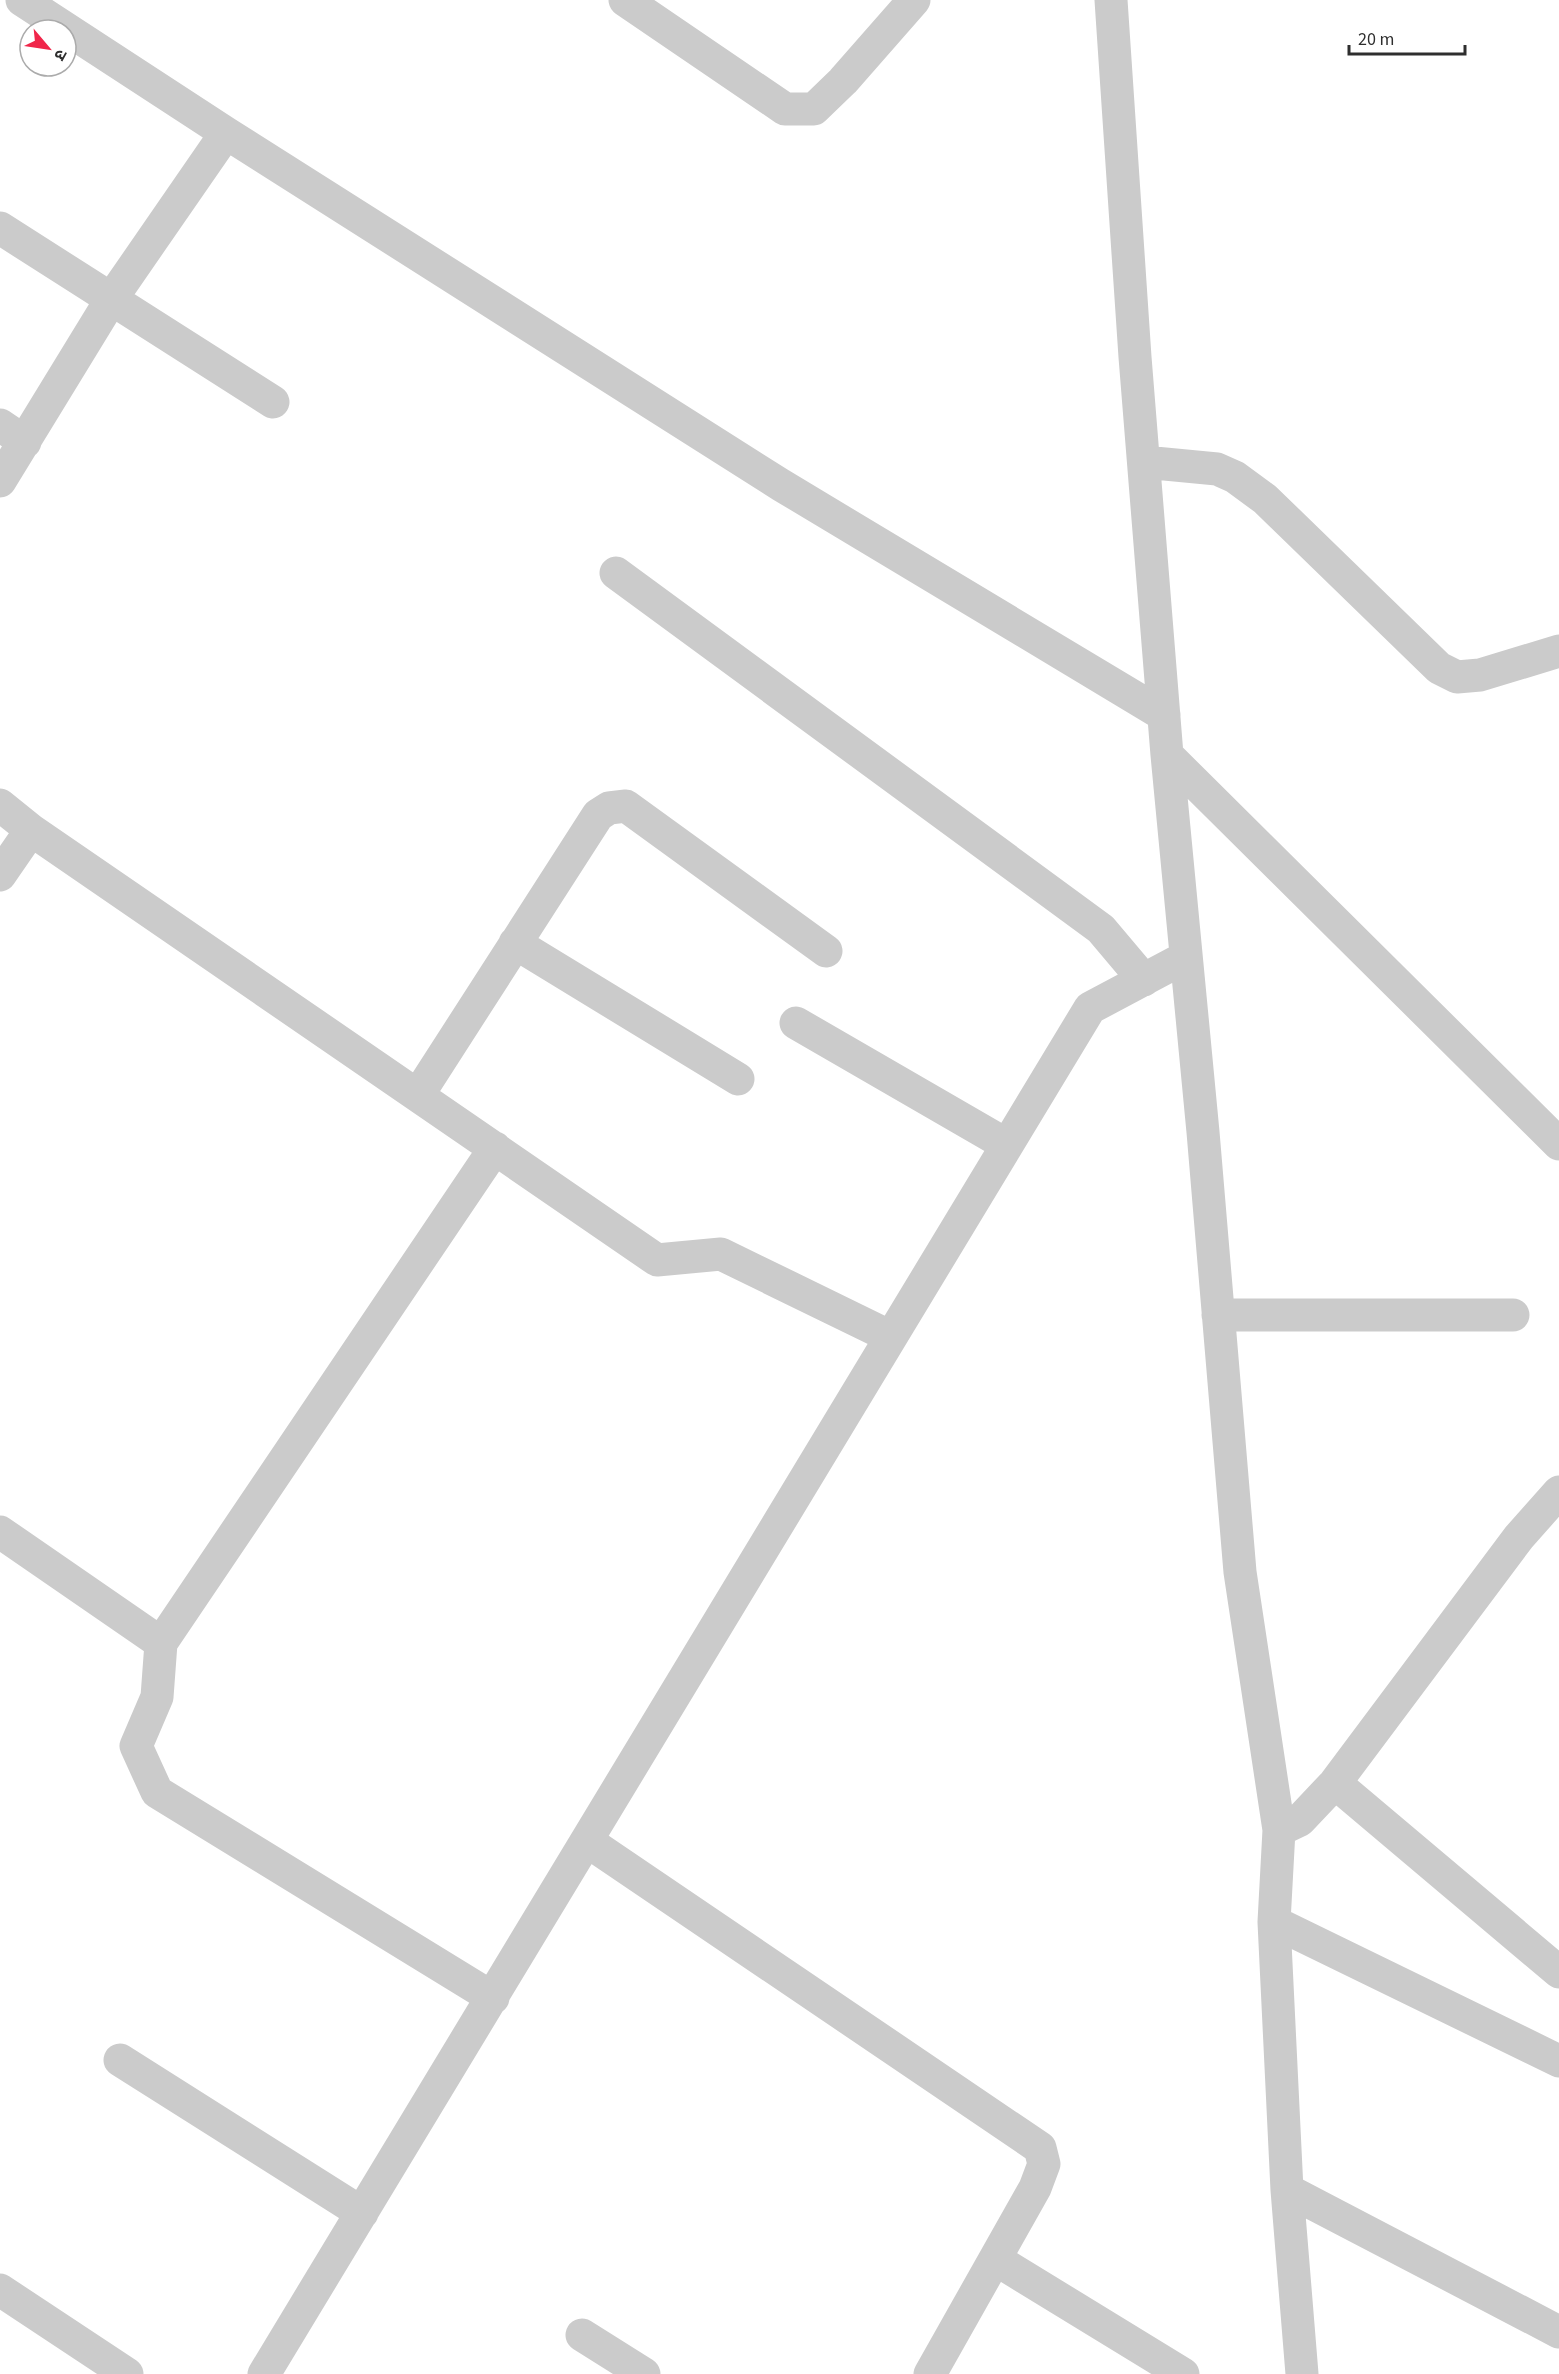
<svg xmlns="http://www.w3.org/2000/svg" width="1559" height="2374" viewBox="0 0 1559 2374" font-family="'Source Sans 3','Noto Sans Devanagari',sans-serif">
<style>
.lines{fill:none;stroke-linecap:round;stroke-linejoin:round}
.street{stroke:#cbcbcb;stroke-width:33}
</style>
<rect width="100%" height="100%" fill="#fff"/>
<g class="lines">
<path class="street" d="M 22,0 L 226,133 L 781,485 L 1164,715
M 625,0 L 785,109 L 814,109 L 843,81 L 914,0
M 1111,0 L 1135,357 L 1167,755 L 1203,1132 L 1240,1572 L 1279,1830 L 1274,1922 L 1287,2190 L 1302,2374
M 0,228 L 273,402
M 0,425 L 25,442
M 1144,462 L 1217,469 L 1235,477 L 1265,499 L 1439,668 L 1457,677 L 1480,675 L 1559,651
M 0,481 L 112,298 L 226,133
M 616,573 L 1101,929 L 1144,980
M 1167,755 L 1559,1144
M 0,805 L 31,830 L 657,1260 L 721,1254 L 891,1337
M 0,875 L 31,830
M 515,943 L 738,1079
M 796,1023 L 1007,1145
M 418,1095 L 598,815 L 609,808 L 626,806 L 826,951
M 1218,1315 L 1513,1315
M 0,1532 L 161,1643 L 157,1697 L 136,1746 L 157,1792 L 493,1998
M 161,1643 L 495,1148
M 1335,1783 L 1559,1972
M 1279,1830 L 1300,1820 L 1335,1783 L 1519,1537 L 1559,1492
M 587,1841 L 1040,2148 L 1044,2164 L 1035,2188 L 930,2374
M 1274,1922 L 1559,2061
M 120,2060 L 362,2213
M 1287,2190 L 1559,2332
M 995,2259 L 1183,2374
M 0,2290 L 127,2374
M 582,2335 L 644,2374
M 264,2374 L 1090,1008 L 1186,957"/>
</g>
<g transform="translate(48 48) rotate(119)"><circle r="28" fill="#ffffff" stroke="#ababab" stroke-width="1.5"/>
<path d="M0-4.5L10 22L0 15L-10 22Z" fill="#f0264a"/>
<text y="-9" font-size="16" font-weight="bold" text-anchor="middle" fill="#2e2e2e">उ</text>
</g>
<path d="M1349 45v9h116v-9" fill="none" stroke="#2e2e2e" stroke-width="3"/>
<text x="1358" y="45" font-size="18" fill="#2e2e2e" stroke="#ffffff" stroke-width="4.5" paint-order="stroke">20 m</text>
</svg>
